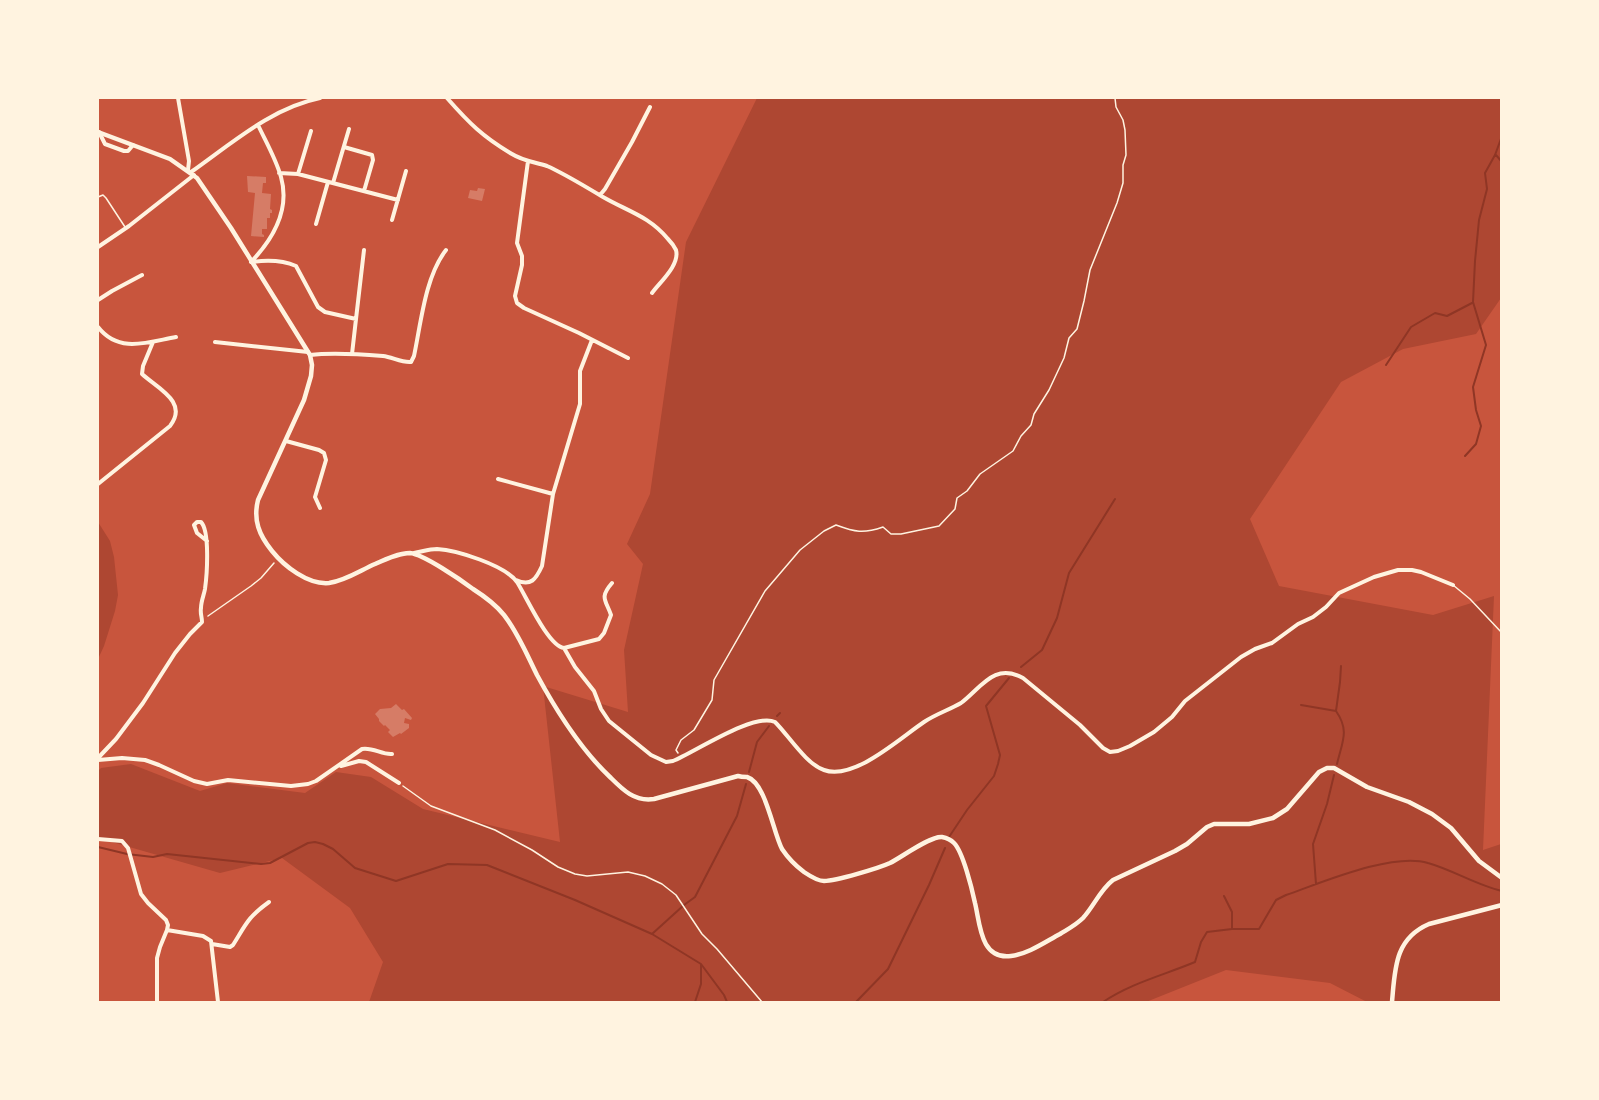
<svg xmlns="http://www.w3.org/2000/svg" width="1599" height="1100" viewBox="0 0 1599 1100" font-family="Lato,sans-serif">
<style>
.green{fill:#ae4732}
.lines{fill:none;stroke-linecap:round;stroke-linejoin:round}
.stream{stroke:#8f3625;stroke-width:2}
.building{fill:#d67c66}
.path{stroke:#fff3e0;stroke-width:1.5}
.service{stroke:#fff3e0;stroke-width:1.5}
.minor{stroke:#fff3e0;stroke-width:4}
.tertiary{stroke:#fff3e0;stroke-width:4.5}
</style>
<rect width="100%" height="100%" fill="#c8553d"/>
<path class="green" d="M 757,98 L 1501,98 L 1501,298 L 1476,334 L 1403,349 L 1341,382 L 1250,519 L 1279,586 L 1433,615 L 1494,596 L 1483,850 L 1501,844 L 1501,1002 L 1367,1002 L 1330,983 L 1226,970 L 1146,1002 L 369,1002 L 383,962 L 350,908 L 282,858 L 220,873 L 98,838 L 98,771 L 101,768 L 131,764 L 200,791 L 227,783 L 305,793 L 336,772 L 371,777 L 423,809 L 560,842 L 543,686 L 628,712 L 624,650 L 643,564 L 627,544 L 650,494 L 686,242 Z
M 98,522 L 110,541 L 114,557 L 118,595 L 115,611 L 104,646 L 98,659 Z"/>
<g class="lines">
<path class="stream" d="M 1496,155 L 1502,162
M 1386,365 L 1411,327 L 1435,313 L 1447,316 L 1472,303
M 1465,456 L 1476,444 L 1481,426 L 1476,410 L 1473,387 L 1486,345 L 1473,302 L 1475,261 L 1479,220 L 1487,189 L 1485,173 L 1495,155 L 1502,136
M 1021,667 L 1042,650 L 1057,618 L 1069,573 L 1115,499
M 1301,705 L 1336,711
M 777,716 L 780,713
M 1337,764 C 1342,742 1350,731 1336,711 L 1340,682 L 1341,666
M 749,772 L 757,742 L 769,726
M 949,837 L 967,810 L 994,776 L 998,764 L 1000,755 L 986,706 L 1009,678
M 98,847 L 127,854 L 153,857 L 167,854 L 261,864 L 270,863 L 308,843 L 315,842 L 323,844 L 333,849 L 355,868 L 396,881 L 448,864 L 487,865 L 575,900 L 652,934 L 701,964 L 724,995 L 727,1002
M 1316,884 L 1313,844 L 1327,804 L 1334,775
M 1224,896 L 1232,912 L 1232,929
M 652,934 L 684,905 L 695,897 L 737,816 L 746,784
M 695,1002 L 701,984 L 701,964
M 856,1002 L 888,969 L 929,885 L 945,848
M 1103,1002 C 1131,983 1164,975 1195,962 L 1201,942 L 1207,932 L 1232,929 L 1259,929 L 1276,900 L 1286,895 C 1321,883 1392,852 1428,863 C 1453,870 1476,885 1502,891"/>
</g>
<path class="building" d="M 247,176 L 266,177 L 266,183 L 263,183 L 262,193 L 271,194 L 270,209 L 272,210 L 272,213 L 270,213 L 270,218 L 267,218 L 267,229 L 262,229 L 262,234 L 264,235 L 264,237 L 251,236 L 255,193 L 248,192 Z
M 478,188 L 485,189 L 482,201 L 468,198 L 470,190 L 477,191 Z
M 396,704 L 402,710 L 404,709 L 412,718 L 411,720 L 405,718 L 404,723 L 409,724 L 409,728 L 401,734 L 400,733 L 393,737 L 388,732 L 390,730 L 385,725 L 384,726 L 379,721 L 379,719 L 375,714 L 380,709 L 391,708 Z"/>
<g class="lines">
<path class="path" d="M 208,616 L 251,586 L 261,578 L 274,563
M 678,753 L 676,750 L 681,740 L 694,730 L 712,700 L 714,680 L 765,591 L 800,550 L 824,531 L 836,525 C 855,532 863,534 883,527 L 891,534 L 901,534 L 939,526 L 955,509 L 957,498 L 967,491 L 980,474 L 1013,451 L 1021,436 L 1031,425 L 1034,414 L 1049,390 L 1064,358 L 1069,338 L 1077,329 L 1084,301 L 1090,270 L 1117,203 L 1123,183 L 1123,165 L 1126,155 L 1125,130 L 1123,120 L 1116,107 L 1115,98
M 403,786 L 431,806 L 495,830 L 532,850 L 558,867 L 575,874 L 587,876 L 628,872 L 645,876 L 662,884 L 676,895 L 702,934 L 717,949 L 762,1002"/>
<path class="service" d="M 98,197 L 103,195 L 106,198 L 125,227
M 1453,585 L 1470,599 L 1502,633"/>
<path class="minor" d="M 178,98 L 189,161 L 188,170
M 447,98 C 469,123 483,137 512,154 C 523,161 535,162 547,166 C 567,175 584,186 603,197 C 627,211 649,216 668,239 C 671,242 674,246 676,250 C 680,265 660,282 652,293
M 99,132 L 105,144 L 124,151 L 128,151 L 133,145
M 344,147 L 372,155 L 373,160 L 364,191
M 528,161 L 517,243 L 522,256 L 522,265 L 515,296 L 517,303 L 524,308 L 579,333 L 628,358
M 191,172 C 231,144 271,108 320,98
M 279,173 L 298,174 L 398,200
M 298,174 L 311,131
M 333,183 L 349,129
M 600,195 L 605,189 L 632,142 L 650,107
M 392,220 L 406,171
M 316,224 L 328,182
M 98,247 L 129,226 L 194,175
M 251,262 C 273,239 290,209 281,177 C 276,159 266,142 258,125
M 252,262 C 266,260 282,260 296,266 L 318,307 L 325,312 L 356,319 L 352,354
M 98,300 L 112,291 L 142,275
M 356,319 L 364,250
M 98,327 C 119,354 148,342 176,337
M 215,342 L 308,352
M 310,355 C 333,352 359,354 383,356 C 392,357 402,363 411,362 L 414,356 C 421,323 425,277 446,250
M 286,441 L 319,450 L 324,453 L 326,460 L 315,497 L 320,508
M 498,479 L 553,494
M 98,484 L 170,426 C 189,402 157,388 142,374 L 143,366 L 153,342
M 414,553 C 421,552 429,549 437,549 C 456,550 505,565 517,582 C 526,596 548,646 564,648 L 599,639 L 604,633 L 611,615 C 606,600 599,598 612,583
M 516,580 C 531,587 536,579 542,566 L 553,494 L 580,404 L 580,371 L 592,340
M 564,648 L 575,667 L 594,691 L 601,709 L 609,721 L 651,755 L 666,762 L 673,761 C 695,752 754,712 775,722 C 789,736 806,764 824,770 C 854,781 900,738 924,722 C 936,714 949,710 961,703 C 981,688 994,662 1023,678 L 1080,725 L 1103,748 L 1110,752 L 1118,751 L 1130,746 L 1154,732 L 1172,717 L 1185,701 L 1241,657 L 1255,649 L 1272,643 L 1298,624 L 1313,617 L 1326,607 L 1339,593 L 1374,577 L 1398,570 L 1412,570 L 1421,572 L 1453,585
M 98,758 L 116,739 L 143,703 L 175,653 L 190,634 L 202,622 C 202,617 200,613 201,608 C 201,601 204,595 205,589 C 207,575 210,531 201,522 L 197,522 L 194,525 L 197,533 L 207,541
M 98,760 L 122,758 L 145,760 L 159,765 L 194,781 L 207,784 L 228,780 L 291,786 L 308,784 L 316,781 L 362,749 C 373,747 382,755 392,754
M 341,766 L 359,761 L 366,762 L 399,783
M 98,839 L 122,841 L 128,848 L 141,894 L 148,903 L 166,920 L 168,925 L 167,930 L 203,936 L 211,941 L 218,1002
M 212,944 L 230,947 L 233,945 C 246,924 248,917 269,902
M 157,1002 L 157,958 L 160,947 L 167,930"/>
<path class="tertiary" d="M 98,132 L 170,159 L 197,178 L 231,228 L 310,355 L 312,365 L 311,376 L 304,400 L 258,500 C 253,520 259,535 272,551 C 284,566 308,585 329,583 C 345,581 361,570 375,564 C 386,559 399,553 410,553 C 423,554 461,580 473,589 C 484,596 496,605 504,615 C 518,633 527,655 537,675 C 557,712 580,749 611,778 C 623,790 635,802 654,799 L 738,776 C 741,777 744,777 747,777 C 766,783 773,832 782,849 C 788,858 796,866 804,872 C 810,876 817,881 824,881 C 836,881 879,868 890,863 C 902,857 930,836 942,837 C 947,838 951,840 954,843 C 963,852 972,889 975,903 C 980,923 980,960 1011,956 C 1028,954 1045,942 1060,934 C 1068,929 1076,925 1083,918 C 1094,906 1100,890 1113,880 L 1175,851 L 1187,844 L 1207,827 L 1214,824 L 1249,824 L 1273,818 L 1287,809 L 1319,772 L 1327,768 L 1334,768 L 1367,787 L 1409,802 L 1432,814 L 1451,828 L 1479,861 L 1502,878
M 1392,1002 C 1395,970 1394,939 1429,924 L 1502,905"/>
</g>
<rect width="1599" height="1100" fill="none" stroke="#fff3e0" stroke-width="198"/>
</svg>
